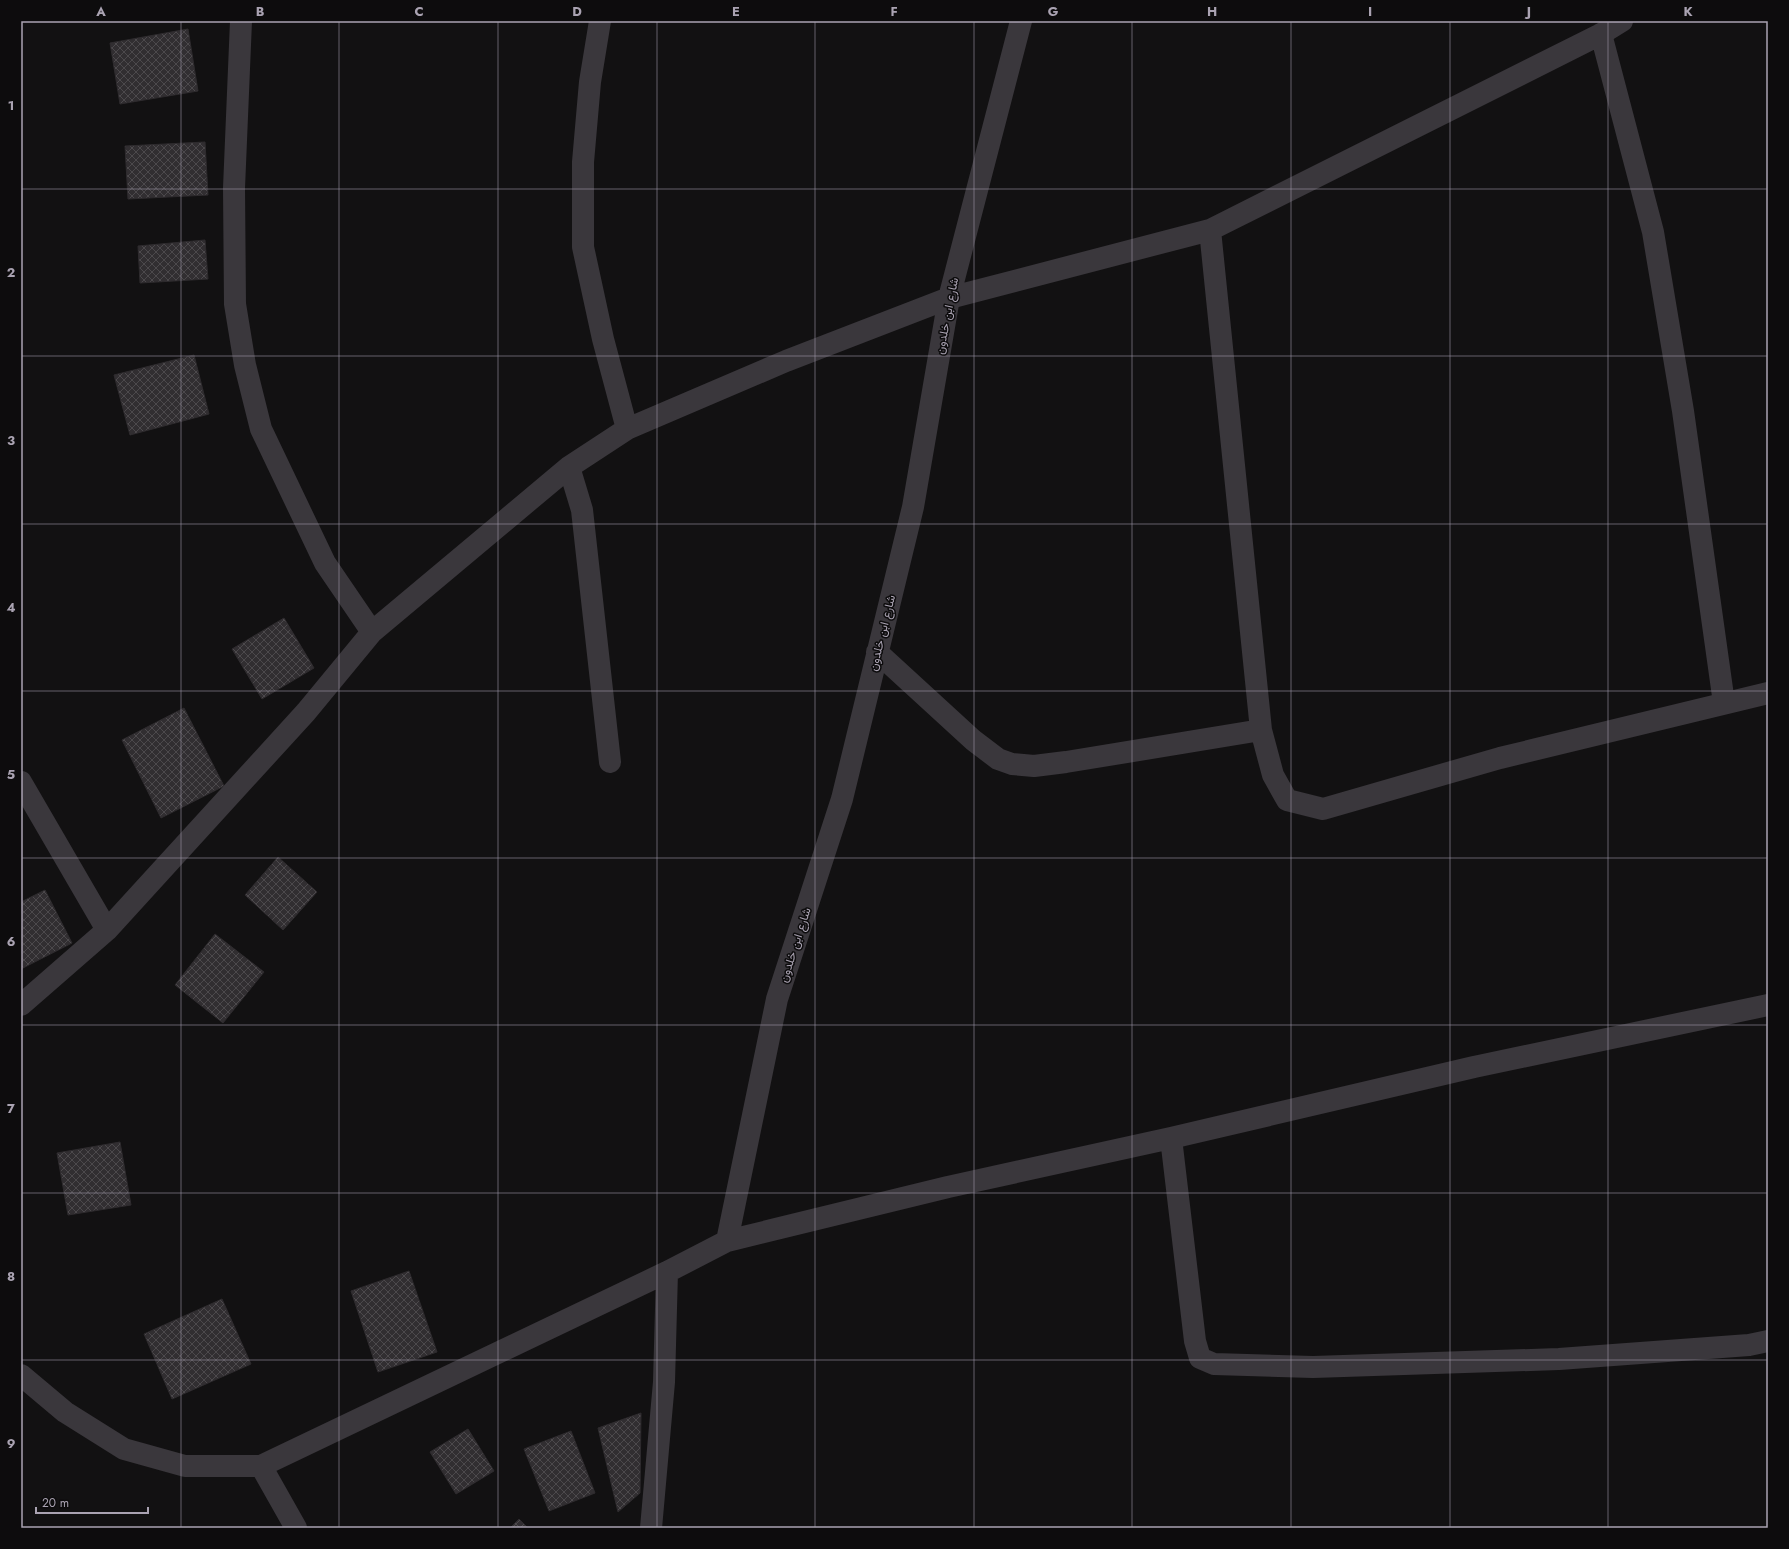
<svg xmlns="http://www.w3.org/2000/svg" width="1789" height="1549" viewBox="0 0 1789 1549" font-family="Jost,Vazirmatn,sans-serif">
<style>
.building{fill:url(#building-cross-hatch);stroke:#2e2b2e}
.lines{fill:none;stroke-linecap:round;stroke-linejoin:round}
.street{stroke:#3a373c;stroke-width:22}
.grid{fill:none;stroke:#aaa3b2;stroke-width:1;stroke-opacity:0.55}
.labels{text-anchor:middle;stroke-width:3;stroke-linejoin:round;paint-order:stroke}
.street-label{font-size:12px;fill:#aaa3b2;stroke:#0d0c0d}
.neatline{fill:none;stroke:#aaa3b2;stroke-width:1.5}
.grid-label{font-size:13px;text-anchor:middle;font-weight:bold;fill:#aaa3b2}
</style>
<defs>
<pattern id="building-cross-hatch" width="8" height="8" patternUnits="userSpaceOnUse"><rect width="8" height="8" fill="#312e31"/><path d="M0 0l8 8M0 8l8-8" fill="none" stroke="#4c494c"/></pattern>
</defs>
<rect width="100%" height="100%" fill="#121112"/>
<path class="building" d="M 188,29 L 198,91 L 120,104 L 110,43 Z
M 205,142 L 208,195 L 128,199 L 125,146 Z
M 205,240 L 208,279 L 140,283 L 138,246 Z
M 194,355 L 209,414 L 130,435 L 114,375 Z
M 284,618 L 314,668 L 262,699 L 232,649 Z
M 184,708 L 224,786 L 161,818 L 122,740 Z
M 278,857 L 317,892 L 283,930 L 245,895 Z
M 45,890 L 72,943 L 21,969 L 21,902 Z
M 215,934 L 264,972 L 223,1023 L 175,985 Z
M 120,1142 L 131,1205 L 68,1215 L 57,1153 Z
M 409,1271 L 437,1352 L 378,1372 L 351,1291 Z
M 222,1299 L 251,1364 L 172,1399 L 144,1334 Z
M 641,1413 L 640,1493 L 618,1512 L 598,1428 Z
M 468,1429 L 494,1471 L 456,1494 L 430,1452 Z
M 571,1431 L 595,1493 L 549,1511 L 524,1449 Z
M 519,1519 L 528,1528 L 510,1528 Z"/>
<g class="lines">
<path class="street" d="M 241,21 L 234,188 L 235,304 L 245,365 L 261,429 L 325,563 L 372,632
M 600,21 L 590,82 L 583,162 L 583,247 L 603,339 L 627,429
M 1601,34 L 1653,232 L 1683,411 L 1724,703
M 1210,230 L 1261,730 L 1273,775 L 1287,800 L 1323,809 L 1500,758 L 1768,693
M 569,467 L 582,510 L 610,762
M 877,652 L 973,740 L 998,759 L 1012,764 L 1034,766 L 1066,762 L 1261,730
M 21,782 L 107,930
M 21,1005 L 107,930 L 306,712 L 372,632 L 569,467 L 627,429 L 786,361 L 949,298 L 1210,230 L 1601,34 L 1622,21
M 1171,1138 L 1195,1341 L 1200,1358 L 1214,1364 L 1313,1367 L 1559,1359 L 1749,1345 L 1768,1341
M 727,1241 L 777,999 L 842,799 L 913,507 L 949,298 L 1021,21
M 21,1375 L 65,1412 L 124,1449 L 185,1466 L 261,1466 L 667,1272 L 727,1241 L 948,1187 L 1171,1138 L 1474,1067 L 1768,1005
M 261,1466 L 296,1528
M 651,1528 L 664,1382 L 667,1272"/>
</g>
<path class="grid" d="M 181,21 L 181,1528M 339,21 L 339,1528M 498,21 L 498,1528M 657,21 L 657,1528M 815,21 L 815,1528M 974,21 L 974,1528M 1132,21 L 1132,1528M 1291,21 L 1291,1528M 1450,21 L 1450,1528M 1608,21 L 1608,1528M 21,189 L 1768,189M 21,356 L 1768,356M 21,524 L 1768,524M 21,691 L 1768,691M 21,858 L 1768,858M 21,1025 L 1768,1025M 21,1193 L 1768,1193M 21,1360 L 1768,1360"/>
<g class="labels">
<g class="street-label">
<text transform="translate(947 316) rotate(-79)" y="4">شارع ابن خلدون</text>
<text transform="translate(882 633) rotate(-76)" y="4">شارع ابن خلدون</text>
<text transform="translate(795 945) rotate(-72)" y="4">شارع ابن خلدون</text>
</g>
</g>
<rect width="1789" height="1549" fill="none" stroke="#0d0c0d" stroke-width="44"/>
<path d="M36 1507v6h112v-6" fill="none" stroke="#aaa3b2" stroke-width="2"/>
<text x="42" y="1507" font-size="12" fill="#aaa3b2" stroke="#0d0c0d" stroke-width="3" paint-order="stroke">20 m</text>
<rect x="22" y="22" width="1745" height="1505" class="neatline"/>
<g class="grid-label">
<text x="101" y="16">A</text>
<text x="260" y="16">B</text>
<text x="419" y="16">C</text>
<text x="577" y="16">D</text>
<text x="736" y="16">E</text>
<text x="894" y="16">F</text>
<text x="1053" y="16">G</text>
<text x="1212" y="16">H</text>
<text x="1370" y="16">I</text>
<text x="1529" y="16">J</text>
<text x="1688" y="16">K</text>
<text x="11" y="110">1</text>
<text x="11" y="277">2</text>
<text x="11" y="445">3</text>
<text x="11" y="612">4</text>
<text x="11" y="779">5</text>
<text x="11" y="946">6</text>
<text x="11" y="1113">7</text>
<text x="11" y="1281">8</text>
<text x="11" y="1448">9</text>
</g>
</svg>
